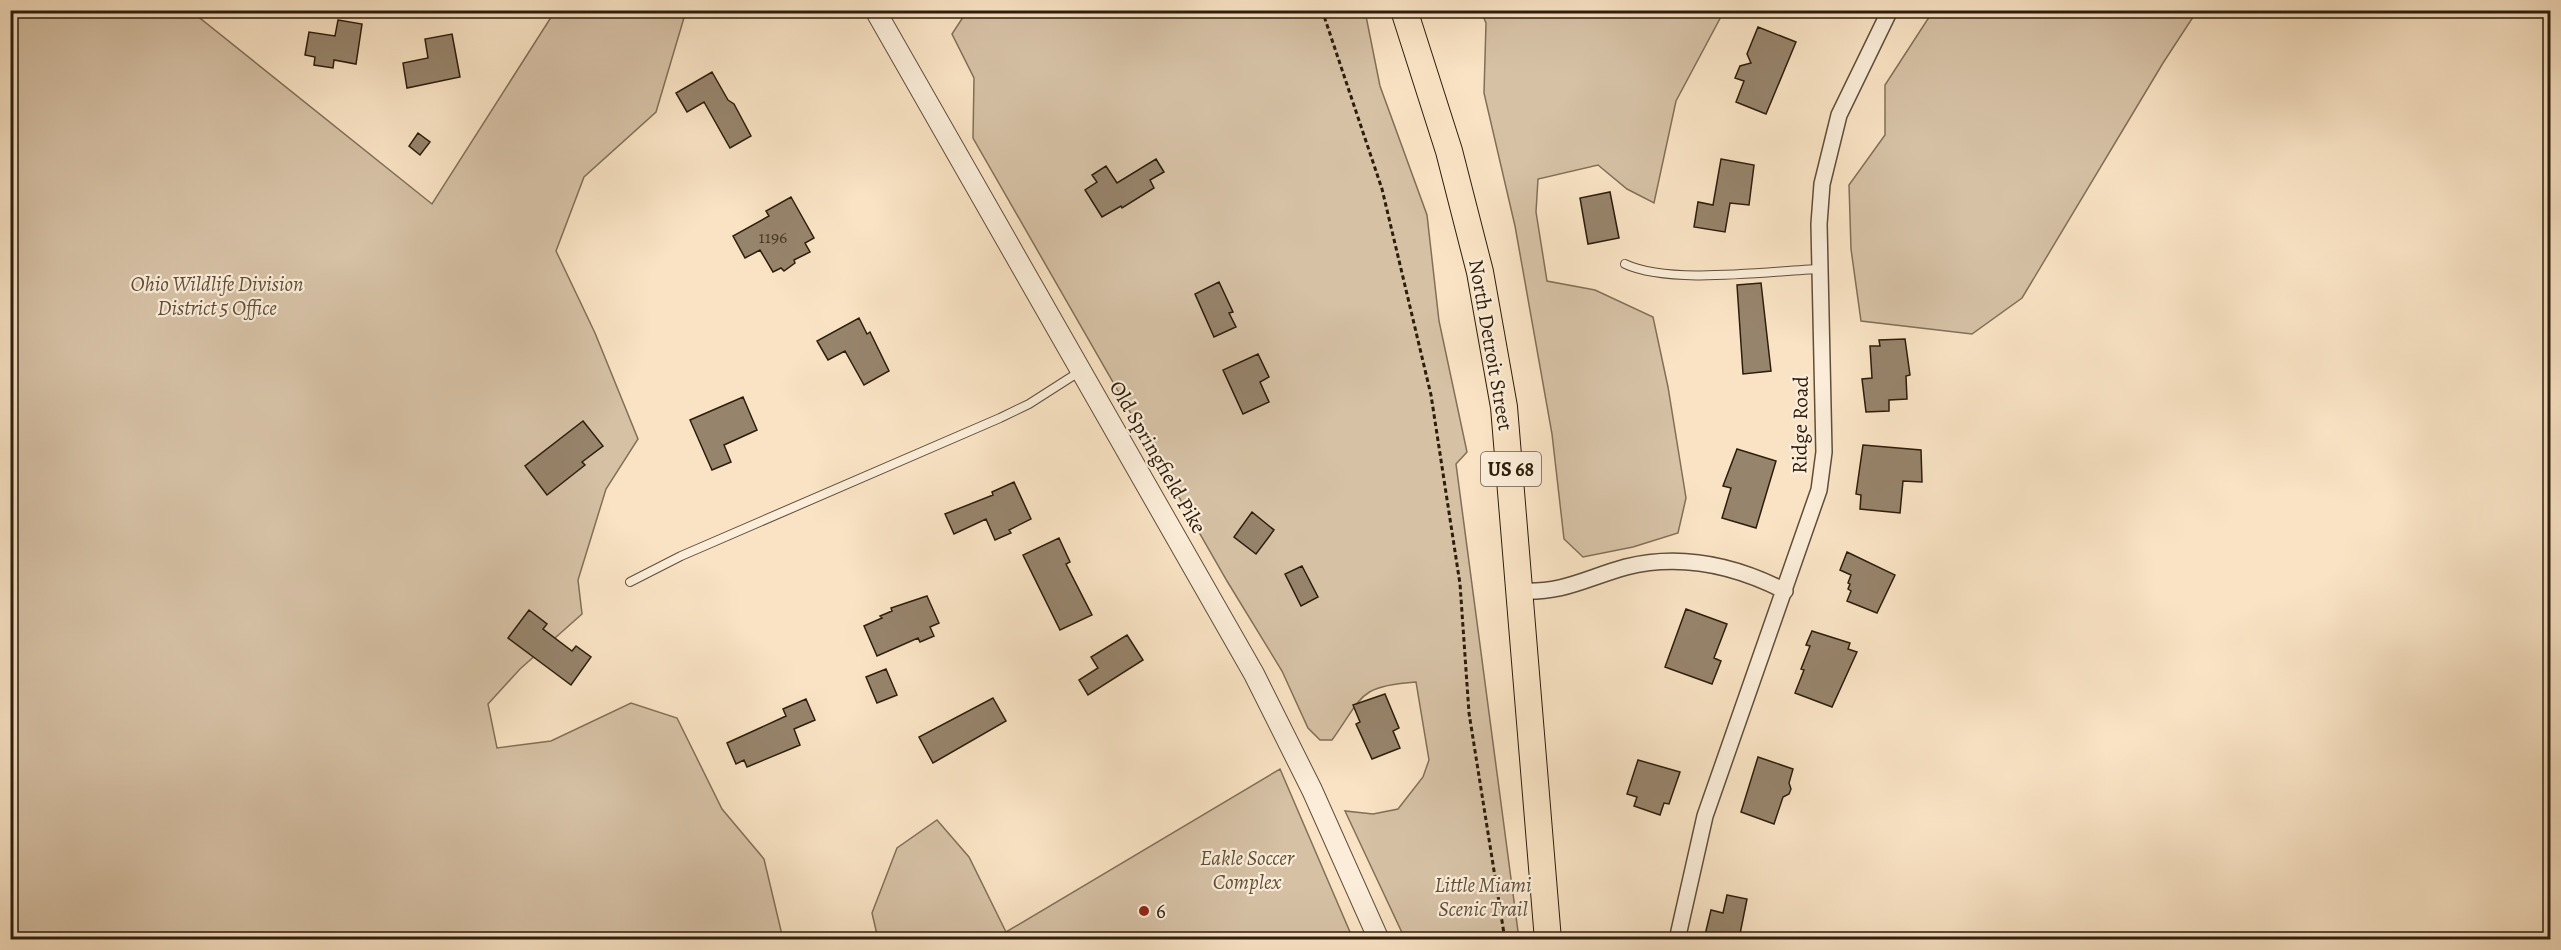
<svg xmlns="http://www.w3.org/2000/svg" width="2561" height="950" viewBox="0 0 2561 950" font-family="Alegreya,serif">
<style>
.green{fill:#d6c1a5;stroke:#826f58;stroke-width:1.5}
.building{fill:#97846c;stroke:#2d1d0c;stroke-width:1.5}
.lines{fill:none;stroke-linecap:round;stroke-linejoin:round}
.service-casing{stroke:#604e3a;stroke-width:10}
.minor-casing{stroke:#604e3a;stroke-width:18}
.tertiary-casing{stroke:#604e3a;stroke-width:22}
.trunk-casing{stroke:#2d1d0c;stroke-width:28}
.path{stroke:#2d1d0c;stroke-width:3;stroke-dasharray:4.5 3;stroke-linecap:butt}
.service{stroke:#fbedd9;stroke-width:8}
.minor{stroke:#fbedd9;stroke-width:15}
.tertiary{stroke:#fbedd9;stroke-width:20}
.trunk{stroke:#f9e3c4;stroke-width:26}
.poi-dot{fill:#8f2418;stroke:#fbedd9;stroke-width:2}
.labels{text-anchor:middle;stroke-width:4.5;stroke-linejoin:round;paint-order:stroke}
.number-label{font-size:18px;fill:#483724}
.shield{fill:#fbedd9;stroke:#6b5b4a;stroke-width:1.5}
.shield-label{font-size:20px;font-weight:bold;fill:#2d1d0c}
.park-label{font-size:21px;font-style:italic;fill:#604e3a;stroke:#fbedd9}
.street-label{font-size:21px;fill:#2d1d0c;stroke:#fbedd9}
.poi-label{font-size:21px;fill:#2d1d0c;stroke:#fbedd9;text-anchor:start}
</style>
<rect width="100%" height="100%" fill="#f9e3c4"/>
<filter id="stains"><feTurbulence type="fractalNoise" baseFrequency=".00333" numOctaves="4"/><feColorMatrix values="0 0 0 0 .2 0 0 0 0 .09 0 0 0 0 .02 0 0 0 .5 -.17"/></filter>
<radialGradient id="worn" r=".72"><stop offset=".6" stop-color="#630" stop-opacity="0"/><stop offset="1" stop-color="#630" stop-opacity=".3"/></radialGradient>
<path class="green" d="M 11,11 L 191,11 L 432,204 L 555,11 L 686,11 L 656,112 L 584,177 L 556,251 L 595,333 L 638,439 L 606,489 L 578,580 L 582,614 L 520,669 L 488,704 L 497,748 L 551,741 L 631,703 L 677,718 L 722,809 L 764,859 L 783,939 L 11,939 Z
M 967,11 L 1365,11 L 1380,86 L 1427,215 L 1439,321 L 1467,452 L 1456,464 L 1519,939 L 1405,939 L 1345,811 L 1373,814 L 1398,809 L 1423,777 L 1429,760 L 1416,682 C 1357,686 1363,697 1332,740 L 1320,740 L 1308,728 L 1282,671 L 1227,581 L 973,138 L 974,78 L 952,34 Z
M 1481,11 L 1724,11 L 1676,101 L 1654,203 L 1627,189 L 1598,165 L 1538,179 L 1536,212 L 1547,281 L 1595,290 L 1653,317 L 1668,387 L 1686,498 L 1678,533 L 1633,547 L 1583,557 L 1564,539 L 1552,434 L 1515,226 L 1484,93 L 1486,23 Z
M 1933,11 L 2197,11 L 2163,63 L 2022,298 L 1972,334 L 1861,321 L 1851,249 L 1849,185 L 1885,135 L 1885,85 Z
M 1280,769 L 1353,939 L 878,939 L 872,913 L 897,848 L 937,820 L 969,857 L 1006,932 Z"/>
<path class="building" d="M 338,20 L 362,24 L 356,64 L 334,60 L 333,68 L 314,65 L 315,57 L 305,55 L 309,32 L 335,36 Z
M 1758,27 L 1796,42 L 1766,114 L 1736,102 L 1744,81 L 1735,78 L 1740,66 L 1751,63 L 1747,54 Z
M 452,34 L 460,77 L 407,88 L 403,63 L 428,58 L 425,39 Z
M 712,72 L 728,100 L 734,104 L 751,136 L 730,148 L 704,102 L 687,112 L 676,93 Z
M 418,133 L 430,142 L 420,155 L 409,146 Z
M 1156,159 L 1164,172 L 1150,180 L 1154,188 L 1122,208 L 1121,206 L 1102,217 L 1085,190 L 1097,182 L 1092,175 L 1106,166 L 1117,183 Z
M 1721,159 L 1754,165 L 1749,205 L 1730,203 L 1725,232 L 1694,227 L 1698,202 L 1713,205 Z
M 1610,192 L 1619,238 L 1588,244 L 1580,198 Z
M 791,197 L 814,238 L 805,243 L 810,252 L 794,260 L 795,263 L 784,271 L 781,268 L 773,272 L 760,250 L 745,258 L 733,236 L 769,216 L 766,211 Z
M 1219,282 L 1233,312 L 1229,313 L 1236,327 L 1214,337 L 1195,294 Z
M 1761,283 L 1771,371 L 1743,374 L 1737,285 Z
M 859,318 L 867,334 L 870,332 L 889,371 L 864,385 L 845,351 L 828,360 L 817,341 Z
M 1905,339 L 1910,375 L 1906,376 L 1907,399 L 1889,400 L 1889,411 L 1866,412 L 1862,379 L 1872,378 L 1870,346 L 1880,346 L 1879,340 Z
M 1258,354 L 1269,377 L 1260,382 L 1269,402 L 1243,414 L 1223,370 Z
M 743,397 L 757,430 L 724,445 L 731,462 L 712,470 L 690,420 Z
M 583,421 L 603,446 L 582,462 L 585,465 L 547,495 L 525,466 Z
M 1863,445 L 1921,450 L 1922,482 L 1903,481 L 1900,513 L 1860,509 L 1861,495 L 1856,494 Z
M 1737,449 L 1776,461 L 1756,528 L 1722,518 L 1731,488 L 1723,486 Z
M 1014,482 L 1031,519 L 1009,530 L 1011,533 L 995,540 L 986,519 L 954,534 L 945,514 L 993,495 L 992,492 Z
M 1252,512 L 1274,530 L 1256,554 L 1234,537 Z
M 1059,538 L 1070,562 L 1066,564 L 1092,615 L 1060,630 L 1023,555 Z
M 1847,552 L 1895,575 L 1877,613 L 1847,601 L 1851,591 L 1848,589 L 1850,584 L 1848,583 L 1851,575 L 1840,570 Z
M 1302,566 L 1318,597 L 1301,606 L 1285,574 Z
M 927,596 L 939,623 L 930,627 L 934,636 L 920,642 L 918,638 L 877,656 L 864,626 L 882,618 L 880,616 L 892,611 L 891,608 Z
M 1686,609 L 1727,624 L 1714,658 L 1721,661 L 1712,684 L 1665,667 Z
M 529,610 L 547,624 L 543,629 L 572,651 L 576,646 L 591,657 L 571,685 L 508,638 Z
M 1812,631 L 1850,643 L 1848,649 L 1857,652 L 1832,707 L 1795,693 L 1804,670 L 1801,669 L 1810,646 L 1806,645 Z
M 1127,635 L 1143,660 L 1088,695 L 1079,680 L 1098,668 L 1091,657 Z
M 886,669 L 897,695 L 877,703 L 866,677 Z
M 1385,694 L 1399,728 L 1393,731 L 1400,748 L 1372,759 L 1356,724 L 1360,722 L 1353,705 Z
M 993,698 L 1006,721 L 933,763 L 919,737 Z
M 806,699 L 815,720 L 794,729 L 800,745 L 747,767 L 744,760 L 736,764 L 727,743 L 786,716 L 783,709 Z
M 1758,757 L 1793,769 L 1789,783 L 1791,789 L 1789,794 L 1783,797 L 1774,824 L 1741,812 Z
M 1638,760 L 1680,772 L 1669,804 L 1664,803 L 1660,815 L 1634,806 L 1637,797 L 1627,794 Z
M 1727,895 L 1747,899 L 1739,939 L 1704,939 L 1711,910 L 1723,913 Z"/>
<g class="lines">
<defs>
<path id="service" d="M 1625,264 C 1670,285 1768,271 1820,269
M 630,582 L 681,556 L 1000,418 L 1029,404 L 1079,372"/>
<path id="minor" d="M 1520,591 C 1565,593 1586,578 1626,567 C 1682,553 1736,566 1785,591
M 1677,940 L 1705,816 L 1819,490 L 1824,452 L 1819,224 L 1822,184 L 1839,115 L 1890,10"/>
<path id="tertiary" d="M 875,10 L 1254,674 L 1312,790 L 1379,940"/>
<path id="trunk" d="M 1404,10 L 1449,151 L 1480,272 L 1504,407 L 1548,940"/>
</defs>
<use href="#service" class="service-casing"/>
<use href="#minor" class="minor-casing"/>
<use href="#tertiary" class="tertiary-casing"/>
<use href="#trunk" class="trunk-casing"/>
<path class="path" d="M 1322,10 L 1382,189 L 1431,395 L 1460,584 L 1469,713 L 1505,940"/>
<use href="#service" class="service"/>
<use href="#minor" class="minor"/>
<use href="#tertiary" class="tertiary"/>
<use href="#trunk" class="trunk"/>
</g>
<circle class="poi-dot" cx="1144" cy="911" r="6"/>
<g class="labels">
<g class="number-label">
<text x="773" y="243">1196</text>
</g>
<rect class="shield" x="1481" y="452" width="60" height="34" rx="4.5"/>
<g class="shield-label">
<text x="1511" y="476">US 68</text>
</g>
<g class="park-label">
<text x="217" y="291">Ohio Wildlife Division<tspan x="217" dy="24">District 5 Office</tspan></text>
<text x="1247" y="865">Eakle Soccer<tspan x="1247" dy="24">Complex</tspan></text>
<text x="1483" y="892">Little Miami<tspan x="1483" dy="24">Scenic Trail</tspan></text>
</g>
<g class="street-label">
<text transform="translate(1491 345) rotate(80)" y="7">North Detroit Street</text>
<text transform="translate(1800 425) rotate(-89)" y="7">Ridge Road</text>
<text transform="translate(1158 457) rotate(60)" y="7">Old Springfield Pike</text>
</g>
<g class="poi-label">
<text x="1156" y="918">6</text>
</g>
</g>
<rect width="2561" height="950" fill="none" stroke="#f9e3c4" stroke-width="36"/>
<rect x="12" y="12" width="2537" height="926" fill="none" stroke="#2d1d0c" stroke-width="3"/>
<rect x="18" y="18" width="2525" height="914" fill="none" stroke="#2d1d0c" stroke-width="1.5"/>
<rect width="100%" height="100%" filter="url(#stains)"/>
<rect width="100%" height="100%" fill="url(#worn)"/>
</svg>
